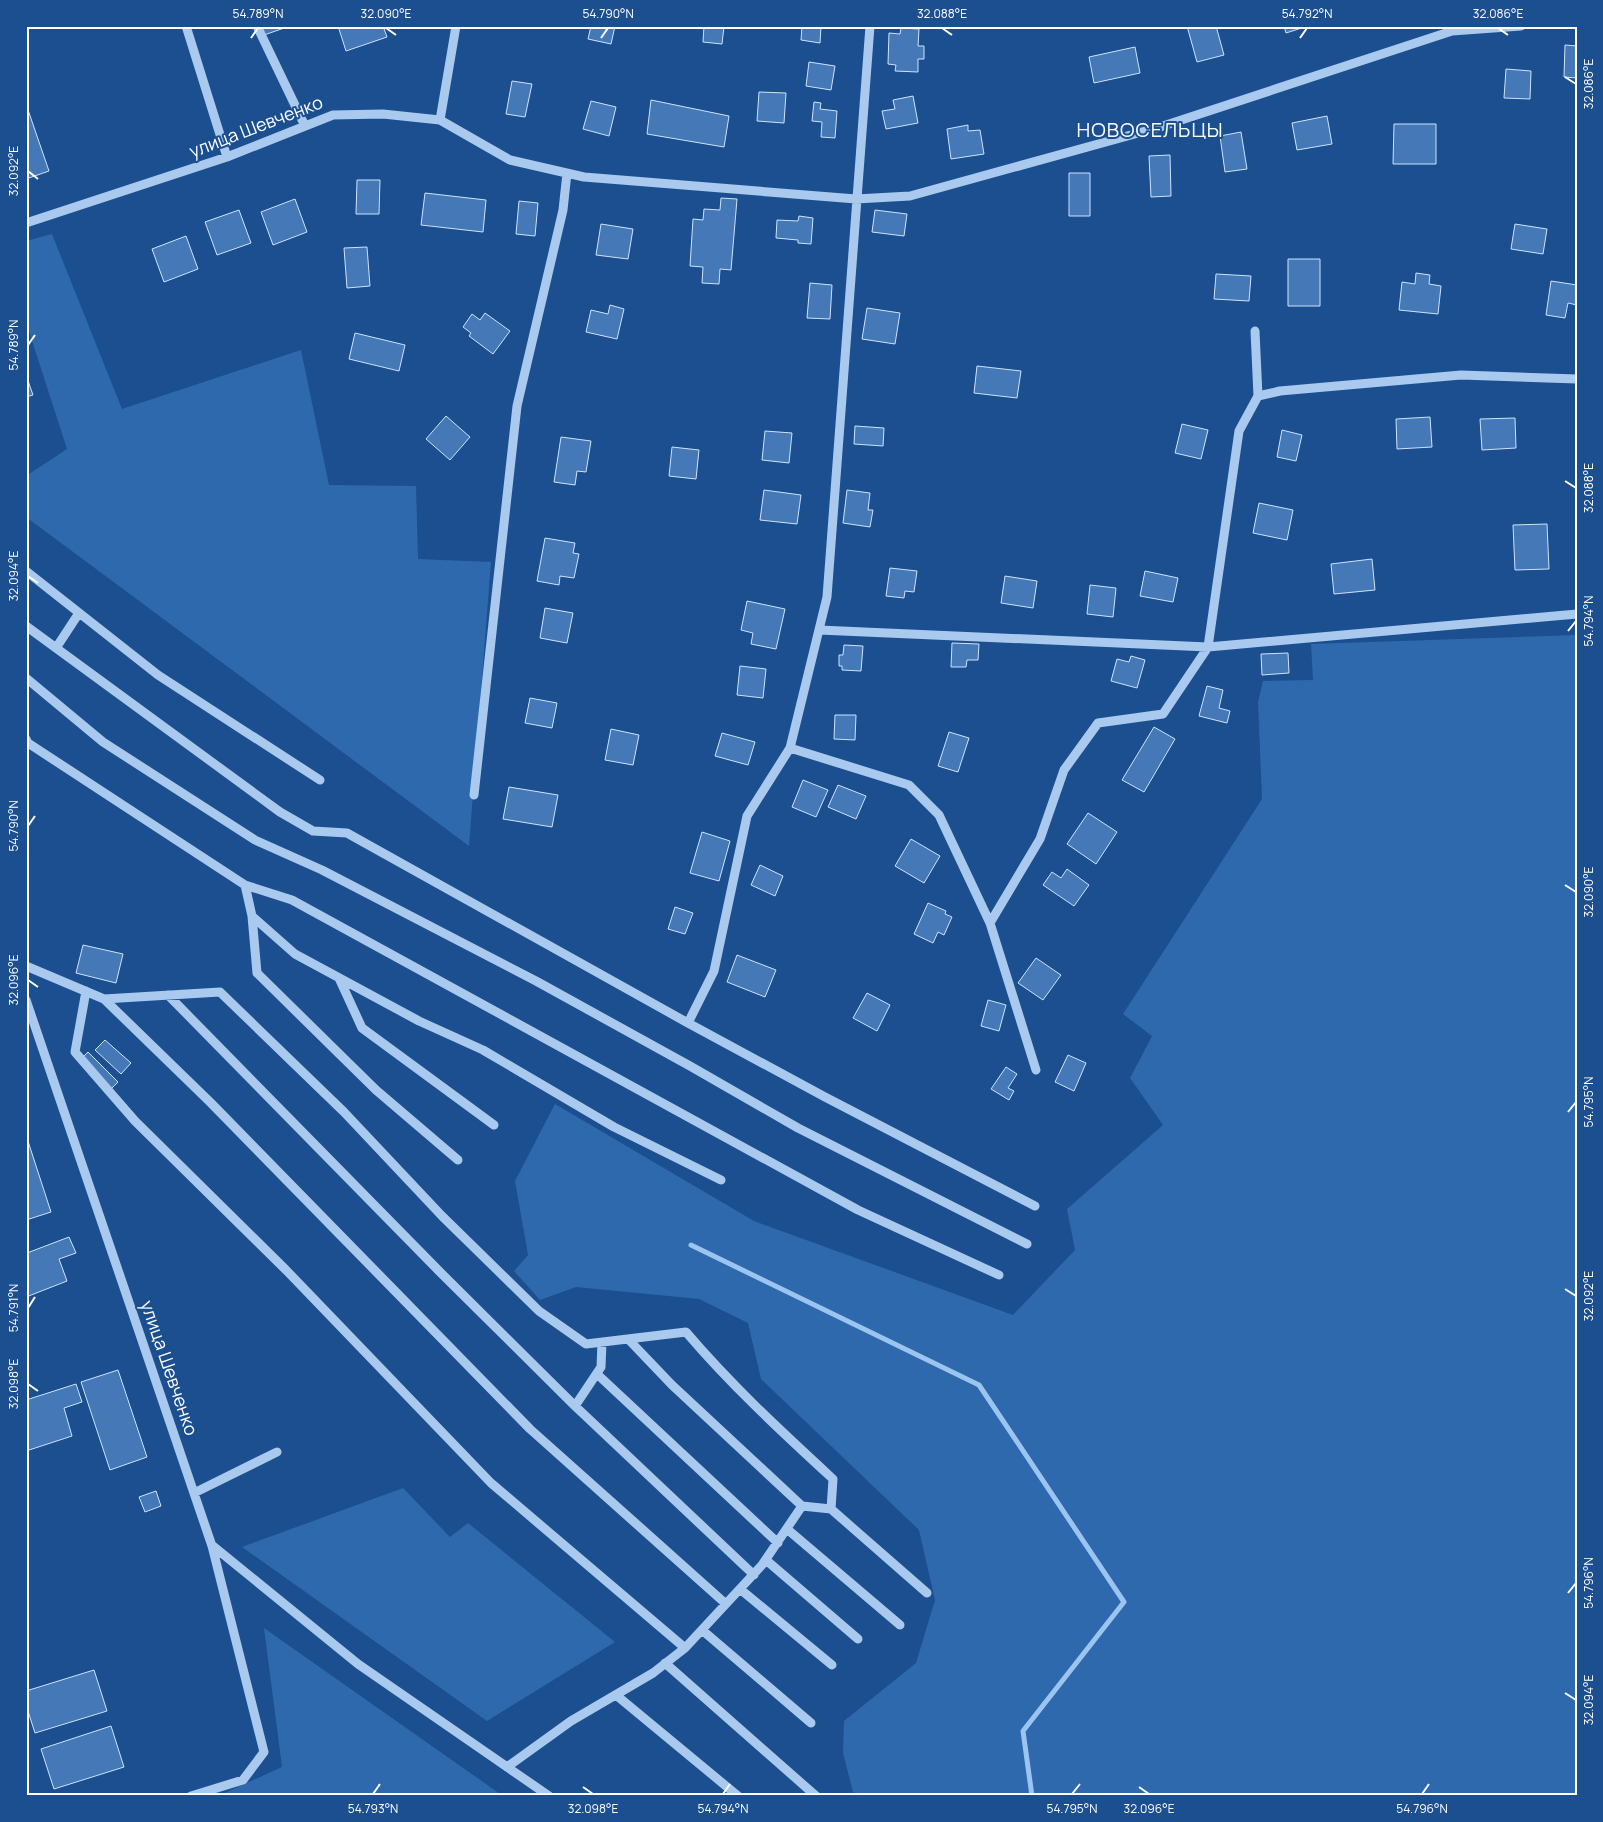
<svg xmlns="http://www.w3.org/2000/svg" width="1603" height="1822" viewBox="0 0 1603 1822" font-family="Manrope,sans-serif">
<style>
.green{fill:#2e69ad}
.lines{fill:none;stroke-linecap:round;stroke-linejoin:round}
.stream{stroke:#9cc4f0;stroke-width:5}
.building{fill:#4478b7;stroke:#cfe3fa}
.minor{stroke:#a9c9ee;stroke-width:9}
.ticks{fill:none;stroke:#fff;stroke-width:2}
.labels{text-anchor:middle;stroke-width:4;stroke-linejoin:round;paint-order:stroke}
.street-label{font-size:18px;fill:#fff;stroke:#1b4f8f}
.quarter-label{font-size:20px;letter-spacing:1px;fill:#fff;stroke:#1b4f8f}
.neatline{fill:none;stroke:#fff;stroke-width:2}
.ticks-label{font-size:12px;text-anchor:middle;fill:#fff}
</style>
<rect width="100%" height="100%" fill="#1b4f8f"/>
<path class="green" d="M 52,234 L 122,409 L 301,350 L 329,485 L 416,486 L 418,559 L 491,562 L 469,846 L 26,517 L 26,476 L 67,449 L 26,322 L 26,241 Z
M 1577,635 L 1577,1796 L 854,1796 L 843,1753 L 844,1721 L 916,1663 L 935,1600 L 919,1530 L 761,1379 L 748,1323 L 699,1299 L 576,1287 L 540,1300 L 514,1271 L 528,1255 L 515,1181 L 555,1104 L 754,1221 L 1013,1315 L 1075,1250 L 1067,1209 L 1163,1125 L 1130,1078 L 1152,1036 L 1123,1014 L 1262,799 L 1258,702 L 1263,681 L 1313,680 L 1311,644 Z
M 403,1488 L 450,1537 L 468,1523 L 615,1642 L 487,1721 L 242,1547 Z
M 264,1628 L 503,1796 L 218,1796 L 282,1767 Z"/>
<g class="lines">
<path class="stream" d="M 691,1245 L 979,1385 L 1124,1602 L 1023,1731 L 1032,1796"/>
</g>
<path class="building" d="M 261,26 L 290,26 L 264,35 Z
M 338,26 L 383,26 L 387,37 L 346,51 Z
M 591,26 L 615,26 L 611,44 L 588,39 Z
M 704,26 L 724,26 L 722,44 L 703,42 Z
M 802,26 L 821,26 L 820,43 L 801,40 Z
M 1187,26 L 1216,26 L 1224,55 L 1197,62 Z
M 1284,26 L 1308,26 L 1286,33 Z
M 901,28 L 919,29 L 918,46 L 924,46 L 924,59 L 918,59 L 918,72 L 895,71 L 896,65 L 888,64 L 889,33 L 900,34 Z
M 1565,45 L 1577,46 L 1577,78 L 1564,77 Z
M 1135,47 L 1140,73 L 1094,83 L 1089,57 Z
M 809,62 L 835,66 L 831,90 L 806,86 Z
M 1506,69 L 1531,71 L 1530,99 L 1504,98 Z
M 512,81 L 532,84 L 525,117 L 506,114 Z
M 759,92 L 786,93 L 784,123 L 757,121 Z
M 913,96 L 918,123 L 886,129 L 882,111 L 895,109 L 893,100 Z
M 651,100 L 729,116 L 724,147 L 647,134 Z
M 591,101 L 616,107 L 609,136 L 583,129 Z
M 814,102 L 821,103 L 820,109 L 837,111 L 835,138 L 821,137 L 822,122 L 812,121 Z
M 26,104 L 49,171 L 26,179 Z
M 1327,116 L 1332,144 L 1297,150 L 1292,123 Z
M 1394,124 L 1436,124 L 1436,164 L 1393,164 Z
M 968,125 L 968,131 L 980,130 L 984,154 L 951,159 L 947,129 Z
M 1241,132 L 1247,169 L 1225,172 L 1220,136 Z
M 1170,155 L 1171,196 L 1151,197 L 1149,156 Z
M 1069,173 L 1090,173 L 1090,216 L 1069,216 Z
M 357,180 L 380,180 L 379,214 L 356,214 Z
M 425,193 L 486,200 L 483,232 L 421,225 Z
M 721,198 L 737,199 L 731,270 L 720,269 L 719,284 L 702,283 L 703,267 L 690,266 L 693,219 L 703,220 L 704,209 L 720,210 Z
M 295,199 L 307,232 L 273,245 L 261,212 Z
M 519,201 L 538,203 L 535,236 L 516,234 Z
M 239,210 L 251,243 L 217,255 L 205,222 Z
M 875,210 L 907,214 L 904,236 L 872,232 Z
M 799,216 L 813,218 L 811,244 L 798,243 L 798,240 L 776,238 L 777,220 L 798,221 Z
M 601,224 L 633,229 L 628,259 L 596,255 Z
M 1515,224 L 1547,229 L 1543,254 L 1511,249 Z
M 186,236 L 198,269 L 164,282 L 152,249 Z
M 367,247 L 370,286 L 347,288 L 344,248 Z
M 1288,259 L 1320,259 L 1320,306 L 1288,306 Z
M 1416,273 L 1430,275 L 1429,284 L 1441,286 L 1438,314 L 1399,310 L 1402,282 L 1415,284 Z
M 1216,274 L 1251,276 L 1249,301 L 1214,299 Z
M 1551,281 L 1577,285 L 1577,305 L 1568,303 L 1565,318 L 1546,315 Z
M 810,283 L 832,285 L 830,319 L 807,318 Z
M 610,305 L 624,309 L 617,339 L 586,332 L 591,310 L 608,314 Z
M 867,308 L 900,313 L 895,344 L 862,339 Z
M 485,313 L 510,331 L 493,354 L 469,336 L 471,333 L 463,327 L 472,314 L 480,320 Z
M 355,333 L 405,345 L 399,371 L 349,359 Z
M 977,366 L 1021,371 L 1017,398 L 974,393 Z
M 26,375 L 33,395 L 26,397 Z
M 446,416 L 470,437 L 450,460 L 426,439 Z
M 1430,417 L 1432,447 L 1397,449 L 1396,419 Z
M 1515,418 L 1516,448 L 1482,450 L 1480,419 Z
M 1182,424 L 1208,430 L 1201,459 L 1175,453 Z
M 855,426 L 884,428 L 883,446 L 854,444 Z
M 1282,430 L 1302,435 L 1296,461 L 1277,457 Z
M 765,431 L 792,433 L 789,463 L 762,460 Z
M 561,437 L 591,441 L 586,472 L 577,471 L 575,485 L 554,482 Z
M 672,447 L 699,450 L 696,479 L 669,476 Z
M 764,490 L 801,495 L 797,524 L 760,520 Z
M 847,490 L 870,493 L 868,510 L 873,510 L 870,527 L 843,523 Z
M 1259,503 L 1293,510 L 1287,540 L 1253,533 Z
M 1547,524 L 1549,569 L 1515,570 L 1513,525 Z
M 545,538 L 575,543 L 573,553 L 579,554 L 574,578 L 560,576 L 559,585 L 537,581 Z
M 1372,559 L 1375,590 L 1334,594 L 1331,564 Z
M 890,568 L 917,571 L 914,592 L 905,591 L 904,598 L 886,596 Z
M 1145,571 L 1178,578 L 1173,602 L 1140,596 Z
M 1005,576 L 1037,581 L 1033,608 L 1001,603 Z
M 1090,585 L 1116,588 L 1113,617 L 1087,614 Z
M 747,601 L 785,609 L 776,649 L 751,644 L 753,633 L 741,630 Z
M 545,608 L 573,613 L 567,643 L 540,638 Z
M 952,643 L 979,644 L 978,660 L 967,660 L 966,667 L 951,667 Z
M 844,645 L 863,646 L 861,671 L 842,670 L 842,666 L 839,666 L 839,655 L 843,655 Z
M 1288,653 L 1289,673 L 1262,675 L 1261,654 Z
M 1131,656 L 1145,660 L 1137,688 L 1111,681 L 1117,659 L 1129,662 Z
M 740,666 L 766,669 L 763,698 L 737,695 Z
M 1207,686 L 1223,690 L 1219,708 L 1230,711 L 1227,723 L 1199,716 Z
M 530,698 L 557,703 L 552,728 L 525,723 Z
M 835,715 L 856,715 L 855,740 L 834,739 Z
M 1154,727 L 1175,739 L 1144,792 L 1122,780 Z
M 611,729 L 639,735 L 633,765 L 605,760 Z
M 949,732 L 969,738 L 958,772 L 938,766 Z
M 722,733 L 755,742 L 748,765 L 715,756 Z
M 803,780 L 828,790 L 816,817 L 792,807 Z
M 838,785 L 866,796 L 856,819 L 828,807 Z
M 509,787 L 558,795 L 552,827 L 503,819 Z
M 1088,813 L 1117,832 L 1096,864 L 1067,844 Z
M 702,832 L 730,841 L 719,881 L 690,873 Z
M 911,839 L 940,856 L 924,883 L 895,866 Z
M 760,865 L 783,876 L 775,896 L 751,885 Z
M 1067,869 L 1089,885 L 1074,906 L 1043,885 L 1052,872 L 1061,878 Z
M 928,903 L 946,911 L 945,914 L 952,917 L 944,935 L 938,932 L 933,943 L 914,934 Z
M 675,907 L 693,913 L 685,934 L 668,929 Z
M 83,945 L 123,954 L 116,983 L 76,973 Z
M 737,955 L 776,970 L 765,997 L 727,982 Z
M 1036,958 L 1061,975 L 1043,1000 L 1018,983 Z
M 867,993 L 890,1005 L 877,1031 L 853,1018 Z
M 988,1000 L 1006,1005 L 999,1031 L 981,1026 Z
M 105,1040 L 131,1063 L 121,1074 L 95,1050 Z
M 88,1052 L 118,1082 L 111,1089 L 81,1059 Z
M 1068,1055 L 1086,1063 L 1074,1091 L 1055,1082 Z
M 1006,1067 L 1017,1074 L 1008,1088 L 1014,1091 L 1009,1100 L 991,1089 Z
M 26,1135 L 51,1212 L 26,1220 Z
M 69,1237 L 76,1253 L 59,1259 L 67,1281 L 26,1297 L 26,1251 L 27,1253 Z
M 118,1370 L 147,1457 L 110,1470 L 81,1382 Z
M 76,1384 L 82,1402 L 64,1408 L 72,1436 L 26,1451 L 26,1400 Z
M 156,1491 L 161,1506 L 145,1512 L 139,1497 Z
M 94,1670 L 107,1711 L 35,1733 L 26,1705 L 26,1691 Z
M 111,1726 L 124,1767 L 54,1789 L 41,1749 Z"/>
<g class="lines">
<path class="minor" d="M 186,26 L 227,157
M 257,26 L 305,126
M 440,120 L 510,160 L 584,177 L 856,199 L 910,196 L 1160,127 L 1452,31 L 1521,26
M 26,223 L 227,157 L 333,115 L 383,114 L 440,120 L 456,26
M 1255,331 L 1258,396
M 26,571 L 158,675 L 320,780
M 26,626 L 280,812 L 313,831 L 347,833 L 688,1023 L 714,971 L 747,816 L 790,748 L 827,597 L 870,26
M 819,630 L 1208,647 L 1577,614
M 56,648 L 79,613
M 26,678 L 103,742 L 255,840 L 322,870 L 536,981 L 690,1066 L 798,1128 L 1027,1244
M 26,739 L 28,743 L 245,885 L 292,900 L 858,1210 L 999,1275
M 790,748 L 909,785 L 939,815 L 990,923 L 1036,1070
M 474,795 L 517,406 L 563,210 L 567,173
M 245,885 L 252,916 L 295,954 L 419,1021 L 483,1050 L 614,1127 L 721,1180
M 252,916 L 257,973 L 376,1090 L 458,1160
M 990,923 L 1040,839 L 1064,770 L 1098,723 L 1163,714 L 1208,647 L 1239,431 L 1258,396 L 1280,391 L 1461,375 L 1577,379
M 26,966 L 104,999 L 220,992 L 344,1112 L 442,1216 L 539,1311 L 586,1344 L 686,1332 C 732,1386 781,1431 833,1479 L 831,1509
M 339,978 L 362,1028 L 494,1125
M 86,991 L 75,1052 L 135,1121 L 286,1270 L 491,1483 L 685,1648
M 168,995 L 438,1270 L 575,1406
M 104,999 L 210,1102 L 530,1429 L 726,1604
M 26,1000 L 212,1546 L 264,1752 L 243,1780 L 191,1796
M 688,1023 L 825,1097 L 1035,1206
M 629,1340 L 672,1385 L 802,1506 L 831,1509 L 927,1593
M 602,1342 L 601,1367 L 575,1406 L 754,1575
M 597,1374 L 778,1543
M 194,1493 L 277,1452
M 787,1529 L 900,1625
M 213,1546 L 358,1664 L 549,1796
M 766,1560 L 858,1639
M 740,1589 L 832,1665
M 702,1630 L 811,1723
M 665,1663 L 816,1796
M 616,1695 L 738,1796
M 507,1767 L 571,1721 L 653,1673 L 685,1648 L 762,1565 L 802,1506"/>
</g>
<path class="ticks" d="M 386,28 L 396,35M 942,28 L 952,35M 1498,28 L 1508,35M 251,38 L 258,28M 601,38 L 608,28M 1300,38 L 1307,28M 1565,77 L 1576,84M 28,171 L 38,179M 28,345 L 35,335M 1565,481 L 1576,488M 28,576 L 38,583M 1568,631 L 1576,621M 28,826 L 35,816M 1565,885 L 1576,892M 28,980 L 38,987M 1568,1112 L 1576,1102M 1565,1289 L 1576,1296M 28,1308 L 35,1297M 28,1384 L 38,1391M 1568,1593 L 1576,1583M 1565,1693 L 1576,1700M 583,1787 L 593,1794M 1139,1787 L 1149,1794M 373,1794 L 380,1784M 723,1794 L 730,1784M 1072,1794 L 1080,1784M 1422,1794 L 1429,1784"/>
<g class="labels">
<g class="street-label">
<text transform="translate(256 127) rotate(-21)" y="6">улица Шевченко</text>
<text transform="translate(169 1368) rotate(71)" y="6">улица Шевченко</text>
</g>
<g class="quarter-label">
<text x="1150" y="137">НОВОСЕЛЬЦЫ</text>
</g>
</g>
<rect width="1603" height="1822" fill="none" stroke="#1b4f8f" stroke-width="55"/>
<rect x="28" y="28" width="1548" height="1766" class="neatline"/>
<g class="ticks-label">
<text x="258" y="18">54.789°N</text>
<text x="386" y="18">32.090°E</text>
<text x="608" y="18">54.790°N</text>
<text x="942" y="18">32.088°E</text>
<text x="1307" y="18">54.792°N</text>
<text x="1498" y="18">32.086°E</text>
<text transform="translate(1589 84) rotate(-90)" y="4">32.086°E</text>
<text transform="translate(14 171) rotate(-90)" y="4">32.092°E</text>
<text transform="translate(14 345) rotate(-90)" y="4">54.789°N</text>
<text transform="translate(1589 488) rotate(-90)" y="4">32.088°E</text>
<text transform="translate(14 576) rotate(-90)" y="4">32.094°E</text>
<text transform="translate(1589 621) rotate(-90)" y="4">54.794°N</text>
<text transform="translate(14 826) rotate(-90)" y="4">54.790°N</text>
<text transform="translate(1589 892) rotate(-90)" y="4">32.090°E</text>
<text transform="translate(14 980) rotate(-90)" y="4">32.096°E</text>
<text transform="translate(1589 1102) rotate(-90)" y="4">54.795°N</text>
<text transform="translate(1589 1296) rotate(-90)" y="4">32.092°E</text>
<text transform="translate(14 1308) rotate(-90)" y="4">54.791°N</text>
<text transform="translate(14 1384) rotate(-90)" y="4">32.098°E</text>
<text transform="translate(1589 1583) rotate(-90)" y="4">54.796°N</text>
<text transform="translate(1589 1700) rotate(-90)" y="4">32.094°E</text>
<text x="373" y="1813">54.793°N</text>
<text x="593" y="1813">32.098°E</text>
<text x="723" y="1813">54.794°N</text>
<text x="1072" y="1813">54.795°N</text>
<text x="1149" y="1813">32.096°E</text>
<text x="1422" y="1813">54.796°N</text>
</g>
</svg>
